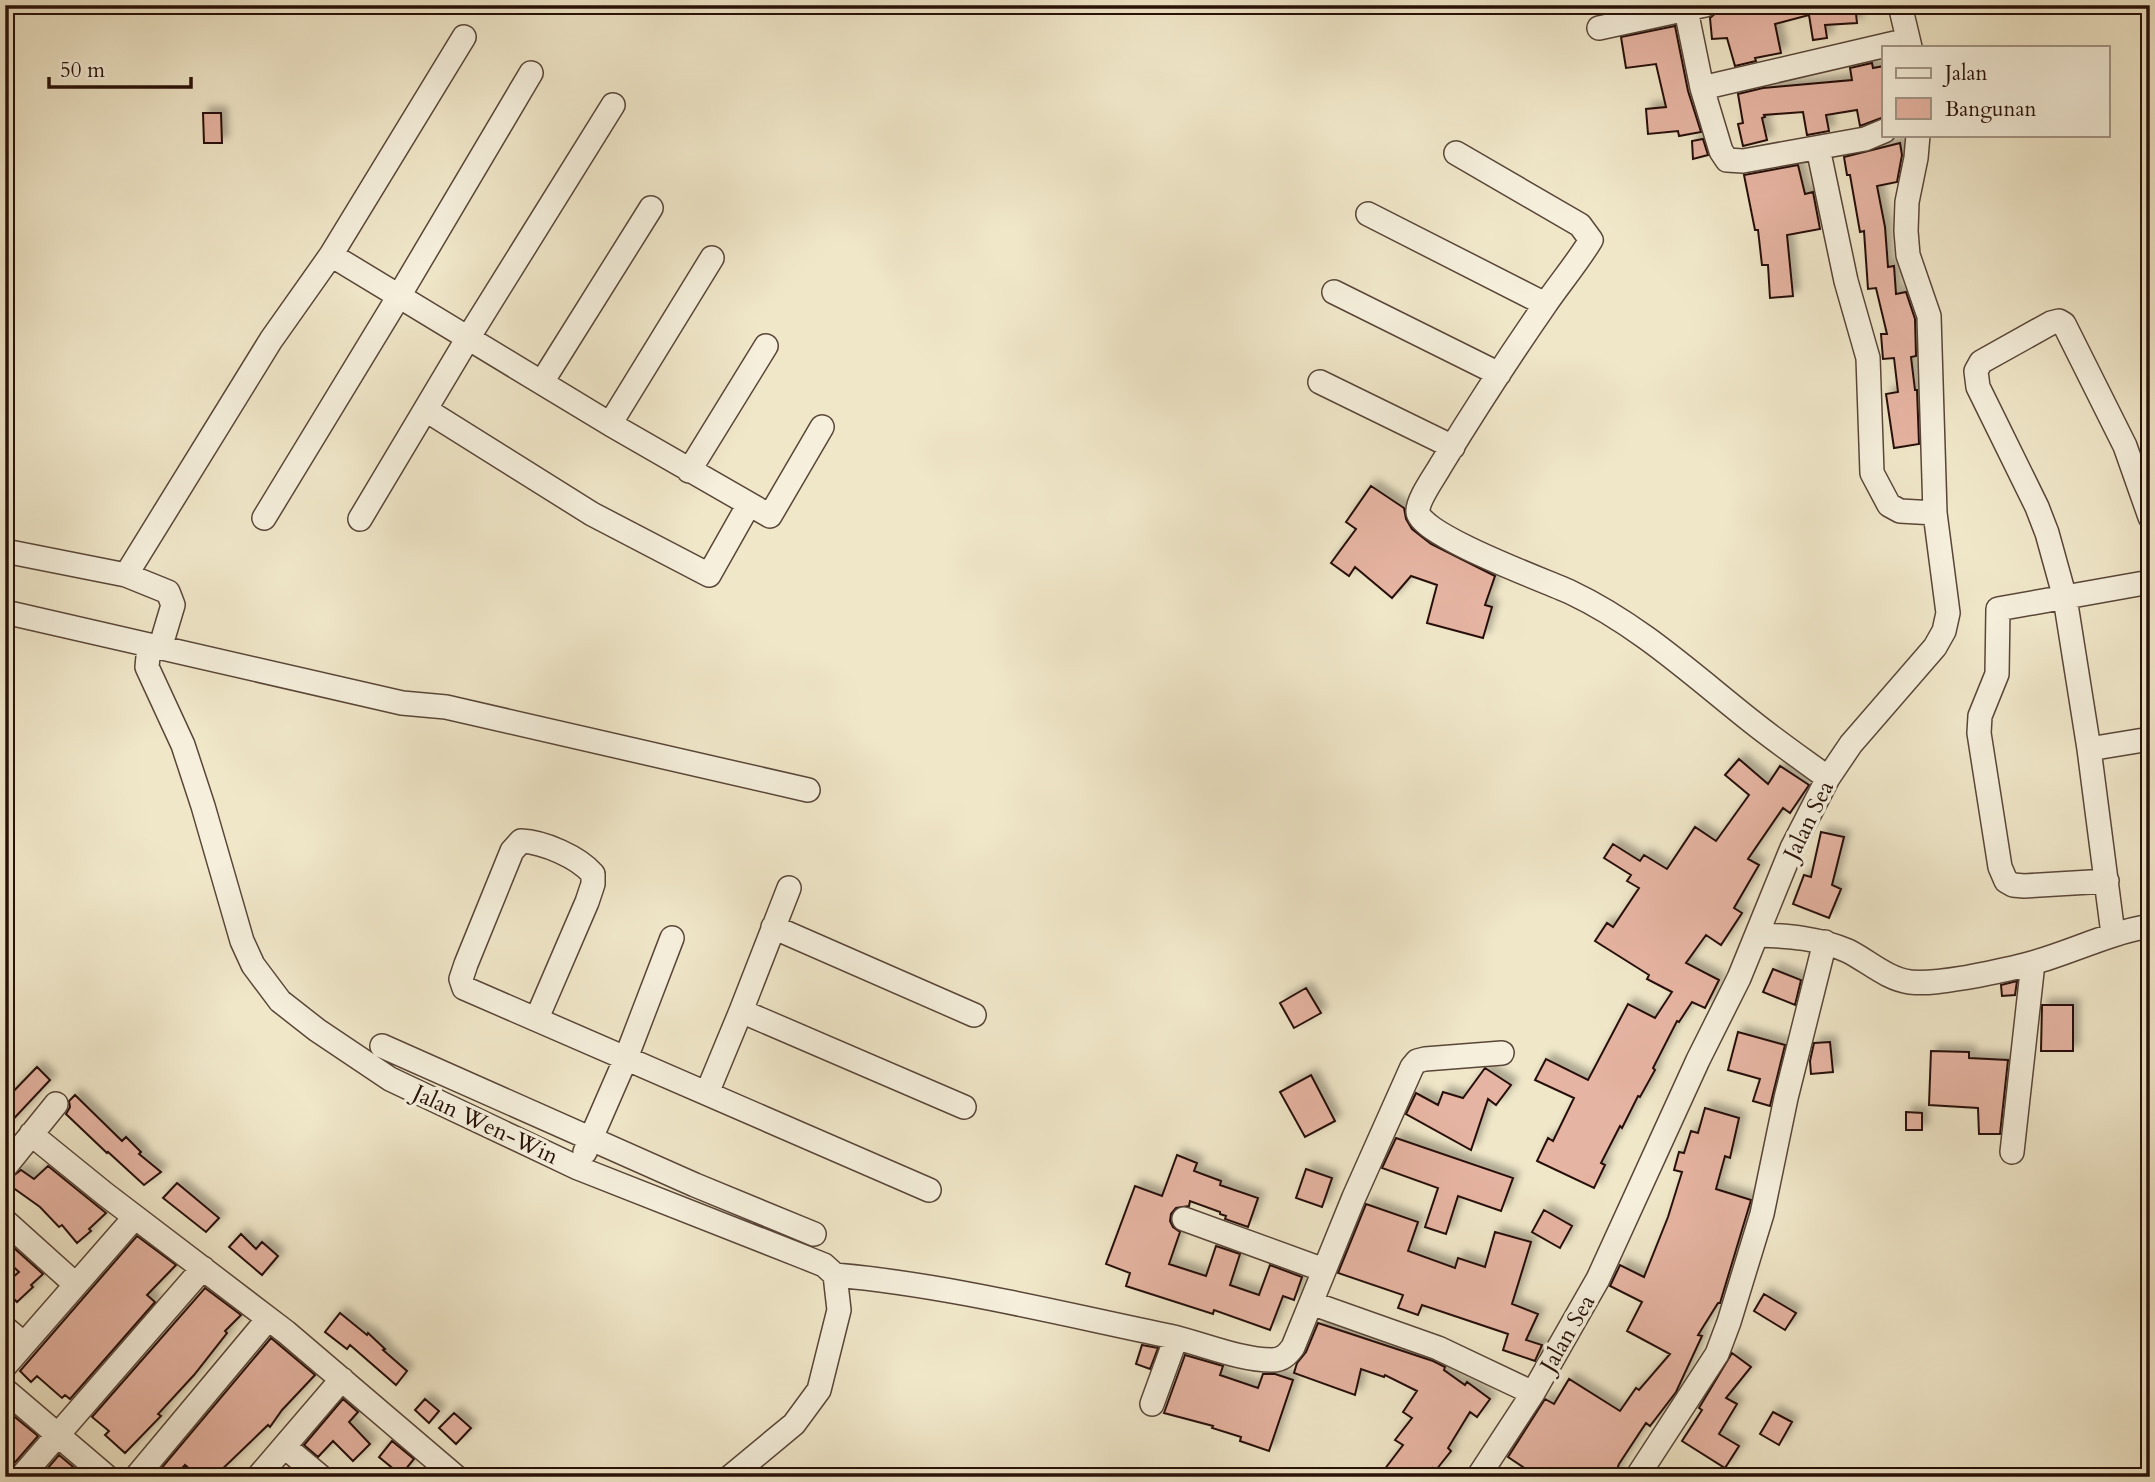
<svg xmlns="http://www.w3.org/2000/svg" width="2155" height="1482" viewBox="0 0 2155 1482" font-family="Cardo,serif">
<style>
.building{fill:#e6b4a2;stroke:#271108;stroke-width:2;filter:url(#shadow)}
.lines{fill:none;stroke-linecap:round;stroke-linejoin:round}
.minor-casing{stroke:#594638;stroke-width:26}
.minor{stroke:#f5efdc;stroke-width:23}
.labels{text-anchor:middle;stroke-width:7;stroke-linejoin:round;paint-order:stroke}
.street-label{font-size:23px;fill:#271108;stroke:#f5efdc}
</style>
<defs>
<filter id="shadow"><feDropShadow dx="6" dy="-6" stdDeviation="3.5" flood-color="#0004"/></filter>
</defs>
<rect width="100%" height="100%" fill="#f0e7c9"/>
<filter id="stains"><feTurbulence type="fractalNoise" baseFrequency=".00286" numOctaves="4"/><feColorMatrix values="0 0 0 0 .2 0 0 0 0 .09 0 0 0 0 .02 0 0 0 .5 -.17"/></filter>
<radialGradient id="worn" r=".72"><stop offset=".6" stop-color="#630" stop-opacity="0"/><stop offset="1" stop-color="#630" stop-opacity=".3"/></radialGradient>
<path class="building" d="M 1740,5 L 1855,5 L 1857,23 L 1825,25 L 1827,38 L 1813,40 L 1809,15 L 1775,24 L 1781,53 L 1755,58 L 1756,61 L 1735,66 L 1727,38 L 1712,39 L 1710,18 L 1718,11 L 1740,8 Z
M 1675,26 L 1688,91 L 1701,132 L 1679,136 L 1678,131 L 1648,134 L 1646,109 L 1666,107 L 1656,64 L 1626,68 L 1621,37 Z
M 1872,63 L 1873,68 L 1884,66 L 1884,117 L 1860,126 L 1857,110 L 1826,115 L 1829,131 L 1807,135 L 1803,112 L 1764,115 L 1765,117 L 1762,118 L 1767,140 L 1743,146 L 1738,124 L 1743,123 L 1738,94 L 1763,88 L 1852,80 L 1850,68 Z
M 203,113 L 221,113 L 222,143 L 204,143 Z
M 1703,139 L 1708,155 L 1693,159 L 1692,141 Z
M 1900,143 L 1902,155 L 1897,182 L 1877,186 L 1885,227 L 1888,267 L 1894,266 L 1896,294 L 1906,292 L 1915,319 L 1916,356 L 1911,357 L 1915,390 L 1917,390 L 1919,444 L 1894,448 L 1886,394 L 1898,392 L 1894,358 L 1883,359 L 1881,334 L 1887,334 L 1876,288 L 1868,289 L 1864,231 L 1860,232 L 1850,175 L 1847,175 L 1844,157 Z
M 1798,165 L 1805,194 L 1813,192 L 1820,229 L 1787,235 L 1793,296 L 1770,298 L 1768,265 L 1762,265 L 1758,230 L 1755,230 L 1744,175 Z
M 1371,486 L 1404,508 L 1406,519 L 1412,529 L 1431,544 L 1495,576 L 1485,605 L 1492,607 L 1483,638 L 1427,623 L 1437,585 L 1411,576 L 1392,598 L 1355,567 L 1349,576 L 1331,563 L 1356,529 L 1346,522 Z
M 1739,759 L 1768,784 L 1780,766 L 1809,785 L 1790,813 L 1783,808 L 1748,859 L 1759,865 L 1734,908 L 1742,913 L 1721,945 L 1706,935 L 1686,963 L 1719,980 L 1705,1008 L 1692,1002 L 1679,1022 L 1677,1021 L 1653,1068 L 1655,1070 L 1640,1097 L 1638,1096 L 1622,1128 L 1620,1126 L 1601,1163 L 1605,1165 L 1594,1188 L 1537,1161 L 1548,1138 L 1553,1141 L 1574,1098 L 1535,1080 L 1546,1059 L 1588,1080 L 1628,1004 L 1655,1018 L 1672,992 L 1647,979 L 1649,975 L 1595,941 L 1607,923 L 1613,927 L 1639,888 L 1627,881 L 1631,875 L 1604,858 L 1613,844 L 1640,861 L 1644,855 L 1667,869 L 1695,827 L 1716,841 L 1749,795 L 1725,775 Z
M 1821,832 L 1844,837 L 1832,885 L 1841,889 L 1829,918 L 1793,904 L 1804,875 L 1811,877 Z
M 1773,969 L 1801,980 L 1795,1005 L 1763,992 Z
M 2017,981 L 2015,995 L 2002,996 L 2001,985 Z
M 1306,988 L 1321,1013 L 1294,1028 L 1280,1003 Z
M 2042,1005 L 2073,1005 L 2073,1051 L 2041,1051 Z
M 1738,1032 L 1785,1045 L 1770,1106 L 1753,1101 L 1760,1079 L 1728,1070 Z
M 1830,1042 L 1833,1072 L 1811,1074 L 1810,1061 L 1814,1043 Z
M 1931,1051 L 1969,1052 L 1969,1058 L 2008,1060 L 2000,1134 L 1979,1134 L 1978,1108 L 1929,1105 Z
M 37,1067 L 50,1080 L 5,1128 L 5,1100 Z
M 1485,1068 L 1511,1085 L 1496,1105 L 1488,1099 L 1471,1150 L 1406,1114 L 1416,1093 L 1438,1105 L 1443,1092 L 1463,1098 Z
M 1311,1075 L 1335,1121 L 1305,1137 L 1280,1092 Z
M 75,1095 L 122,1141 L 126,1137 L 141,1152 L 139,1154 L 161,1172 L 144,1185 L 108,1152 L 107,1153 L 66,1114 L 70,1107 L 69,1101 Z
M 1705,1108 L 1739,1118 L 1730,1158 L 1725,1156 L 1716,1189 L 1751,1200 L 1720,1303 L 1718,1303 L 1698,1335 L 1702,1336 L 1676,1392 L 1650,1426 L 1646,1423 L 1619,1464 L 1614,1477 L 1538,1477 L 1508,1457 L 1545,1399 L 1554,1404 L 1569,1379 L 1620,1411 L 1636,1388 L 1639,1390 L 1670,1354 L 1627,1331 L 1642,1302 L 1610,1286 L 1620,1265 L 1644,1277 L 1668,1217 L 1682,1172 L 1674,1170 L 1679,1152 L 1684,1153 L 1691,1131 L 1698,1133 Z
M 1906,1112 L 1922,1113 L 1922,1130 L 1906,1130 Z
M 1396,1138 L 1513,1178 L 1501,1211 L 1458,1196 L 1446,1234 L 1425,1227 L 1438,1188 L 1382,1168 Z
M 1177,1155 L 1197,1163 L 1194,1171 L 1221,1181 L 1220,1185 L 1258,1198 L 1248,1227 L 1225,1219 L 1226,1216 L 1220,1214 L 1220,1212 L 1190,1201 L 1189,1206 L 1176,1208 L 1171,1214 L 1170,1221 L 1173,1227 L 1180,1232 L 1169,1264 L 1206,1276 L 1216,1246 L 1240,1254 L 1230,1285 L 1259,1295 L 1270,1265 L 1302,1277 L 1294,1300 L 1283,1296 L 1270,1330 L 1214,1310 L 1213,1314 L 1126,1286 L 1130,1273 L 1106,1264 L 1135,1186 L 1162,1196 Z
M 48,1166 L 106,1213 L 89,1229 L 91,1231 L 77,1243 L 62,1225 L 59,1227 L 40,1207 L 5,1182 L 21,1170 L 34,1179 Z
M 1306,1169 L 1332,1178 L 1322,1207 L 1296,1198 Z
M 177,1183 L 219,1218 L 206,1232 L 163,1198 Z
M 1366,1204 L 1418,1222 L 1408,1251 L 1455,1268 L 1458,1258 L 1485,1267 L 1495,1232 L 1531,1242 L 1512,1304 L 1538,1314 L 1526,1340 L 1542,1345 L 1535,1361 L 1503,1350 L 1508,1334 L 1422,1305 L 1418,1315 L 1398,1308 L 1403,1295 L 1338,1273 Z
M 1544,1210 L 1572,1226 L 1560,1248 L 1532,1232 Z
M 241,1234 L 256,1249 L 262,1242 L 278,1256 L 262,1275 L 229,1247 Z
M 137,1236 L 176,1265 L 147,1295 L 155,1302 L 70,1399 L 65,1395 L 62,1398 L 37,1376 L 31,1382 L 20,1371 Z
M 5,1240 L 43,1274 L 31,1285 L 33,1287 L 17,1302 L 5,1290 L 5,1284 L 19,1272 L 5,1259 Z
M 205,1288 L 241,1315 L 225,1331 L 227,1333 L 194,1375 L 158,1414 L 161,1416 L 125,1453 L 105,1435 L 109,1431 L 92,1417 Z
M 1764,1294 L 1796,1313 L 1785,1330 L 1754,1311 Z
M 340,1313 L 367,1335 L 368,1333 L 385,1349 L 383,1350 L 407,1371 L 396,1385 L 350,1345 L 347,1349 L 325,1332 Z
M 1318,1323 L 1433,1361 L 1445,1367 L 1444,1370 L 1465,1385 L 1467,1382 L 1490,1399 L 1477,1417 L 1470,1412 L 1448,1448 L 1451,1451 L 1436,1470 L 1433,1468 L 1427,1477 L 1393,1477 L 1384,1470 L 1403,1445 L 1395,1440 L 1412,1418 L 1403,1412 L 1417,1391 L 1385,1375 L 1384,1377 L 1361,1369 L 1355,1395 L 1294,1373 L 1297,1363 L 1306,1352 Z
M 271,1338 L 315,1375 L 282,1410 L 270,1427 L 268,1425 L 214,1477 L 199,1477 L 185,1465 L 174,1477 L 154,1477 Z
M 1142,1345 L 1158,1348 L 1150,1369 L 1136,1364 Z
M 1732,1353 L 1751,1367 L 1726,1398 L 1737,1404 L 1719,1434 L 1739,1446 L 1725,1468 L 1682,1441 L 1702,1410 L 1699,1408 Z
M 1185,1355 L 1223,1366 L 1220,1375 L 1258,1388 L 1263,1374 L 1275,1374 L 1293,1380 L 1269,1451 L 1240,1441 L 1241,1437 L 1212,1428 L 1213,1426 L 1164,1413 Z
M 343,1399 L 358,1412 L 349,1422 L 370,1444 L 353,1461 L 333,1441 L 318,1457 L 304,1445 Z
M 425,1399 L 439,1411 L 429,1423 L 415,1410 Z
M 5,1409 L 38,1436 L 10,1468 L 7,1477 L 5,1477 Z
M 1773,1412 L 1792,1422 L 1779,1445 L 1760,1434 Z
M 454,1413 L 471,1428 L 456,1444 L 439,1428 Z
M 392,1441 L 414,1459 L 401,1475 L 379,1457 Z
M 59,1455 L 85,1477 L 40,1477 Z"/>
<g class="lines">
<defs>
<path id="minor" d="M 1685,5 L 1702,88 L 1721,151 L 1727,160 L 1743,161 L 1865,139 L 1884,131
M 1900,5 L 1910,47
M 1599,28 L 1705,5
M 1702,88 L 1908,40
M 1818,148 L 1846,281 L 1868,358 L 1872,473 L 1889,505 L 1900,511 L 1935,513
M 1456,153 L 1580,225 L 1591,240 C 1577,263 1560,283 1545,305 C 1509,357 1474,411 1441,465 C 1435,476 1417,500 1418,512 C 1420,535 1546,581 1570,592 C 1638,624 1693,675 1751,721 C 1776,741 1802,759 1828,778
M 1368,214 L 1545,304
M 331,255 L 610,424 L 770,516 L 822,427
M 1334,292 L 1499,374
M 542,382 L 651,208
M 1320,382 L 1453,447
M 426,410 L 592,514 L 709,575 L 749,504
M 610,424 L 712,258
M 689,471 L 766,346
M 264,518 L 399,296 L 531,73
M 360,519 L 468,338 L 613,105
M 5,551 L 126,575 L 168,592 L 173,605 L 164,635
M 126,575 L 271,340 L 331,255 L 464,37
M 5,612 L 402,703 L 446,707 L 808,790
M 149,646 L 147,667 L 183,745 L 203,806 L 242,941 L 253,965 L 280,1001 L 317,1030 L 390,1079 L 578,1168 L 804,1257 L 824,1265 L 835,1275 L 839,1310 L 819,1390 L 794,1424 L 730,1477
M 2089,749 L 2150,739
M 2107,881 L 2024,886 L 2013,885 L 2006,881 L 2000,867 L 1979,733 L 1980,716 L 1997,674 L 1998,609 L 2150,582
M 773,927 L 974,1015
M 2113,934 L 2089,749 L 2065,598 L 2047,533 L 2037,507 L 1978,387 L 1976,371 L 1981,362 L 2051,323 L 2059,321 L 2064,324 L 2125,446 L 2150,517
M 1759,935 C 1790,936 1818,938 1848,951 C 1868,961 1887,979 1910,982 C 1929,984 1950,980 1969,977 C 1990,973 2011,969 2032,963 C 2072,952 2108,933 2150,926
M 741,1011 L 964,1107
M 537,1018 L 587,902 L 593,884 L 593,874 C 578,857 544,842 521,841 L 512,851 L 466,964 L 461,979 L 464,988 L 929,1190
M 382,1046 L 695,1185 L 814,1234
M 707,1093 L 741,1011 L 789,888
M 31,1134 L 105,1194 L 286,1332 L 456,1477
M 585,1152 L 626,1058 L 672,938
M 2012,1152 L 2033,963
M 5,1167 L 56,1104
M 1184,1219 L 1324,1270
M 5,1221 L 75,1284
M 835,1275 C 947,1285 1058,1313 1169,1336 C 1201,1343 1239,1360 1272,1360 C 1282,1360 1287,1355 1293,1347 L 1354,1197 L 1412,1067 L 1417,1061 L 1425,1059 L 1502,1053
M 1311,1303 L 1438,1348 L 1533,1393
M 5,1328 L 24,1344
M 5,1366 L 135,1217
M 5,1390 L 107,1477
M 1152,1404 L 1176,1338
M 285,1447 L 321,1477
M 21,1477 L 203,1268
M 136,1477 L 268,1319
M 258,1477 L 342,1379
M 1478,1477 L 1533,1393 L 1598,1279 L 1698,1060 L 1739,978 L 1792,848 L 1828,778 L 1851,744 L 1935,647 L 1944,631 L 1948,613 L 1935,513 L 1929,316 L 1908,255 L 1906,231 L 1907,202 L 1916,158 L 1918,135
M 1637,1477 L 1717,1354 L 1729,1322 L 1762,1214 L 1786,1098 L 1825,942"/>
</defs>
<use href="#minor" class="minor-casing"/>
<use href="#minor" class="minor"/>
</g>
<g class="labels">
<g class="street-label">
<text transform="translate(1808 820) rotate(-64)" y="8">Jalan Sea</text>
<text transform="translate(486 1124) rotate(25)" y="8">Jalan Wen-Win</text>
<text transform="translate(1567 1333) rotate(-60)" y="8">Jalan Sea</text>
</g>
</g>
<rect width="2155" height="1482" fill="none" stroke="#f0e7c9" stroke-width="28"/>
<rect x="7" y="7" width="2141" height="1468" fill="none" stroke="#271108" stroke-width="3.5"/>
<rect x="14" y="14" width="2127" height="1454" fill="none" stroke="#271108" stroke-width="2"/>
<rect x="1882" y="46" width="228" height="91" fill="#f5efdc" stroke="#a39687" stroke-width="2"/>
<rect x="1896" y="68" width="35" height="10" fill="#f5efdc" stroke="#a39687" stroke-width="2"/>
<text x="1945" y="80" font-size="21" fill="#271108">Jalan</text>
<rect x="1896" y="98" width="35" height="21" fill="#e6b4a2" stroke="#a39687" stroke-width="2"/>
<text x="1945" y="116" font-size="21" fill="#271108">Bangunan</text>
<path d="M49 77v10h142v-10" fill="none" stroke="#271108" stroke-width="3.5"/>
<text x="60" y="77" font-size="21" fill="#271108" stroke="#f5efdc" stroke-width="5" paint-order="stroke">50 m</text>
<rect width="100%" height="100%" filter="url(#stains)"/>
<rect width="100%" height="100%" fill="url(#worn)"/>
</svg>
